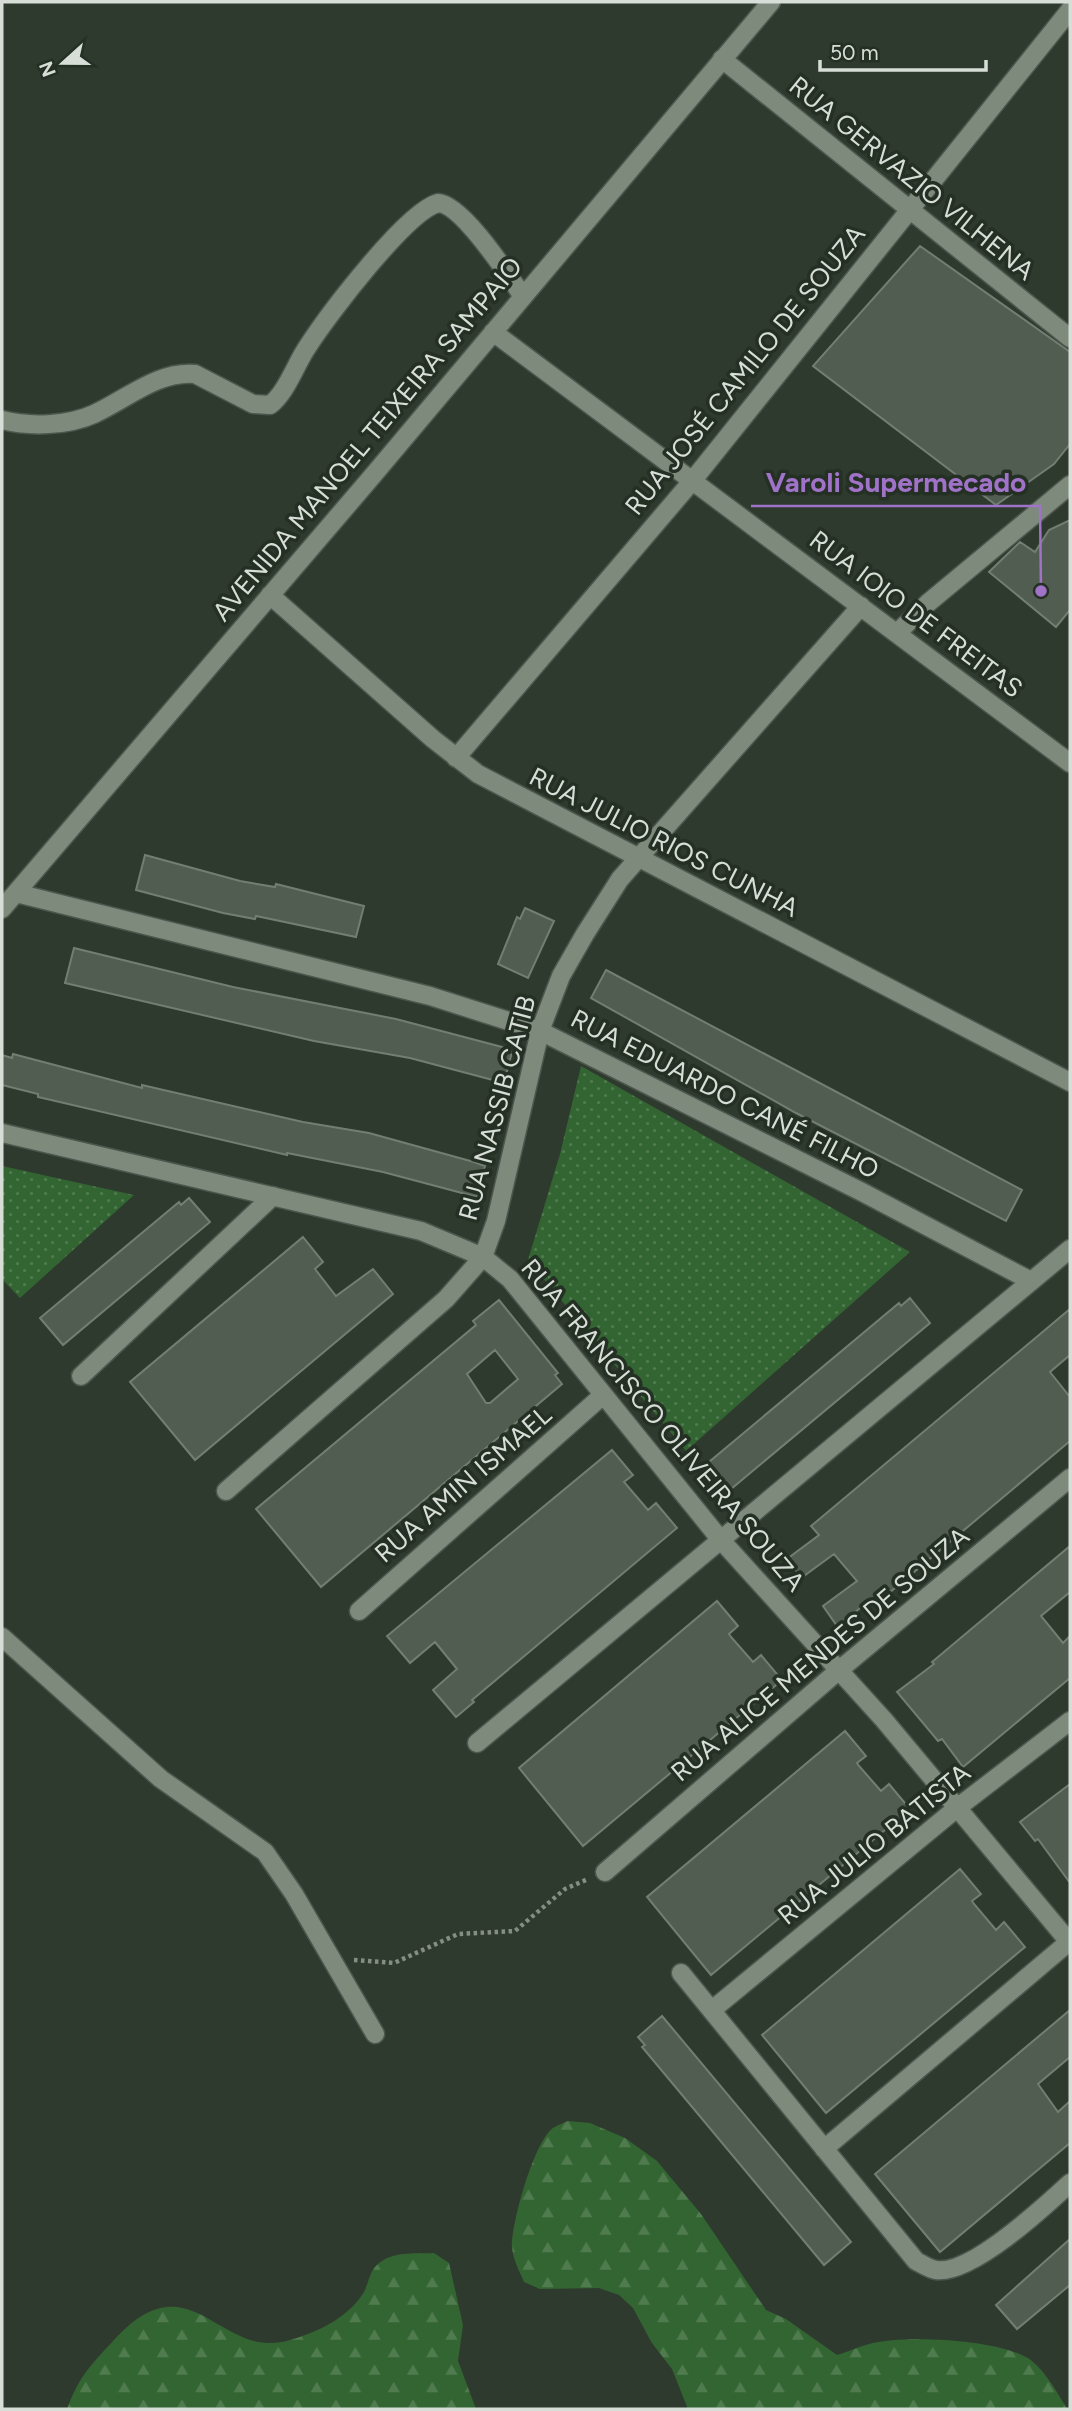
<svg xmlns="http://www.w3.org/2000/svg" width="1072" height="2411" viewBox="0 0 1072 2411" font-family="Figtree,sans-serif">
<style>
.grass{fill:url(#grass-dots)}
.forest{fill:url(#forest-firs)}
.building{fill:#525d51;stroke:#727e71;stroke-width:2;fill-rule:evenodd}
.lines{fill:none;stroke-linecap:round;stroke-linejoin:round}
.minor-casing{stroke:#4d564d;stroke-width:21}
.path{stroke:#858e85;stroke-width:4.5;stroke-dasharray:3.5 3.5;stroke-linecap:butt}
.minor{stroke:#7d8a7c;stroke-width:18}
.labels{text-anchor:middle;stroke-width:7;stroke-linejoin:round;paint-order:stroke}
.street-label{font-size:26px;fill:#d7ded7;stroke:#253025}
.leader{fill:none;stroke:#a073c9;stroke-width:2.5}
.callout-dot{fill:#a073c9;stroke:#253025;stroke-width:2.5}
.callout-label{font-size:28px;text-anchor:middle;font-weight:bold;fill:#a073c9;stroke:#253025;stroke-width:7;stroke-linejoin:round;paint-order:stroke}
</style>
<defs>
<pattern id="grass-dots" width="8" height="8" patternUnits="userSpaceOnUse" patternTransform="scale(1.75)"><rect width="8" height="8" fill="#326531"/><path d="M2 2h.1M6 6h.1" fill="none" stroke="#4f7b4e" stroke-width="1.8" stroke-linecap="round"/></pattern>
<pattern id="forest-firs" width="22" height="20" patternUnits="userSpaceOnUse" patternTransform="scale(1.75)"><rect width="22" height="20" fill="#326531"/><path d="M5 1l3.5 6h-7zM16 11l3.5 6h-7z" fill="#4f7b4e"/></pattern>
</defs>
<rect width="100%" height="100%" fill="#2f3a2f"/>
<path class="grass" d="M 581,1066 L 910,1252 L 686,1451 L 528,1260 L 560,1154 Z
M 2,1166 L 134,1195 L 20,1298 L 2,1279 Z"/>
<path class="forest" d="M 568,2121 L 590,2123 L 625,2138 L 657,2161 L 701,2214 L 766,2310 L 786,2319 L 837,2355 C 848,2352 860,2346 873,2343 C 907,2335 1004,2339 1032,2361 C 1047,2374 1057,2392 1067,2409 L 688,2409 L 672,2369 L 652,2343 L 633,2308 L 619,2295 L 599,2288 L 540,2289 L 524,2282 C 520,2272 512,2258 512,2246 C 512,2221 534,2142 553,2128 C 557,2125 564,2123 568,2121 Z
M 434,2253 L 449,2263 L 463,2325 L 458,2361 L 476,2409 L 67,2409 C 80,2375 90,2366 114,2340 C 191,2255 219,2362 290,2340 C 318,2332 348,2318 364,2292 C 370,2280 369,2269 382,2261 C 397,2251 417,2254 434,2253 Z"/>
<path class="building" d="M 920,246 L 1070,352 L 1070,444 L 1054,464 L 996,505 L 813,366 Z
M 1070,520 L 1070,610 L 1056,627 L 989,572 L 1020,542 L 1035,552 L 1049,530 Z
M 145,855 L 240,881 L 275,887 L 276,884 L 364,906 L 356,937 L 256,916 L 255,919 L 223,913 L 136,890 Z
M 525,908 L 554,921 L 528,978 L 498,964 L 517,917 L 520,919 Z
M 74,948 L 233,987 L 396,1019 L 502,1047 L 512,1052 L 504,1083 L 410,1058 L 314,1041 L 65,983 Z
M 606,970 L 1022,1190 L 1006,1221 L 796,1113 L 591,998 Z
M 13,1054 L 142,1088 L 142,1085 L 303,1122 L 369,1133 L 474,1162 L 485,1166 L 477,1197 L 383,1172 L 287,1153 L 287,1155 L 38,1097 L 38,1094 L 2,1085 L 2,1055 L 12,1058 Z
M 189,1198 L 210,1222 L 63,1345 L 40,1318 L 179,1202 L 181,1205 Z
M 303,1237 L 323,1262 L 315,1269 L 336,1296 L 373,1269 L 393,1294 L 195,1460 L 130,1382 Z
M 910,1298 L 930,1323 L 731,1489 L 709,1462 L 899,1303 L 901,1306 Z
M 499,1300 L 558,1373 L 555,1375 L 562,1384 L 321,1587 L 256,1509 L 476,1325 L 473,1321 ZM 495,1350 L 518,1379 L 490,1403 L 486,1403 L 467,1374 Z
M 1070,1309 L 1070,1355 L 1050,1372 L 1070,1397 L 1070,1441 L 876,1604 L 872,1599 L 837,1626 L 823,1606 L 857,1581 L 834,1554 L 801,1578 L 787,1559 L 819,1535 L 811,1526 Z
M 612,1450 L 633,1475 L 624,1482 L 648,1510 L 656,1503 L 677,1528 L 472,1700 L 474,1702 L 456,1717 L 433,1690 L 457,1669 L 435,1642 L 410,1663 L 387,1636 Z
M 1070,1546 L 1070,1592 L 1041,1616 L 1063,1643 L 1070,1636 L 1070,1678 L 963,1767 L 942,1739 L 938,1741 L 897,1692 L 934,1664 L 932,1662 Z
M 717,1601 L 738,1626 L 729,1634 L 731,1637 L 753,1662 L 761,1655 L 782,1680 L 583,1846 L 519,1768 Z
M 845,1731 L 866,1756 L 857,1763 L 859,1766 L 881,1791 L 889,1784 L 910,1809 L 711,1975 L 647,1897 Z
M 1070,1784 L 1070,1883 L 1038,1839 L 1035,1841 L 1020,1822 Z
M 960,1869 L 981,1894 L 972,1901 L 974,1904 L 996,1930 L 1004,1922 L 1025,1947 L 826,2113 L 762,2035 Z
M 1070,2010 L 1070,2057 L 1038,2084 L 1058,2112 L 1070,2101 L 1070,2143 L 940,2252 L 875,2174 Z
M 662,2016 L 851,2242 L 824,2265 L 642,2047 L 645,2045 L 638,2037 Z
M 1070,2239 L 1070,2285 L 1017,2329 L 996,2305 Z"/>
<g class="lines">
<defs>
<path id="minor" d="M 722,59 L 1070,338
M 493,332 L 1070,763
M 2,420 C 29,427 68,426 94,414 C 127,399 157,371 195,374 L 253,404 L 270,405 C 287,392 296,363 308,346 C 328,315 406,212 438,203 C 462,204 508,275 522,295
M 270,595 L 433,739 L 478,774 L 1070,1082
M 897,633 L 928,603 L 1070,485
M 456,758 L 693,480 L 1070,10
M 16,893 L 430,996 L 540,1031 L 862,1192 L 1031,1281
M 2,909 L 375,473 L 771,2
M 2,1133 L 421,1231 L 483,1257 L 510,1279 L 720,1539 L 884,1720 L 1070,1943
M 81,1376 L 273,1196
M 226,1491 L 446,1299 L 483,1257 L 496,1221 L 540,1031 L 561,976 L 585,934 L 620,879 L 861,606
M 359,1611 L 602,1396
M 2,1637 L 161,1779 L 265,1852 L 294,1894 L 375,2034
M 477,1743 L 1070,1249
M 605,1872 L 838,1671 L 1070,1478
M 681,1973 L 916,2261 C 922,2264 929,2269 936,2270 C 971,2275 1044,2207 1070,2183
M 712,2010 L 957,1808 L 1070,1721
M 824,2149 L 1070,1941"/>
</defs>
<use href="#minor" class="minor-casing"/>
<path class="path" d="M 354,1960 L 394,1963 L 458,1934 L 515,1931 L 565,1889 L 588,1879"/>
<use href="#minor" class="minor"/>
</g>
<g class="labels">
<g class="street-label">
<text transform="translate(912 178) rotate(39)" y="9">RUA GERVAZIO VILHENA</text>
<text transform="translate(745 370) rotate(-51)" y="9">RUA JOSÉ CAMILO DE SOUZA</text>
<text transform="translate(367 439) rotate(-50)" y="9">AVENIDA MANOEL TEIXEIRA SAMPAIO</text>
<text transform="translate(916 614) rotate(37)" y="9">RUA IOIO DE FREITAS</text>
<text transform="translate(664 842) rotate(27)" y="9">RUA JULIO RIOS CUNHA</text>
<text transform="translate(725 1094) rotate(27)" y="9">RUA EDUARDO CANÉ FILHO</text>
<text transform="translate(497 1108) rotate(-75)" y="9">RUA NASSIB CATIB</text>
<text transform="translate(663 1425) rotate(50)" y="9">RUA FRANCISCO OLIVEIRA SOUZA</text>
<text transform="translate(463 1484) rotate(-41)" y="9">RUA AMIN ISMAEL</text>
<text transform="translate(820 1654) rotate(-40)" y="9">RUA ALICE MENDES DE SOUZA</text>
<text transform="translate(874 1844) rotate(-39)" y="9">RUA JULIO BATISTA</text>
</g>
</g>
<path class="leader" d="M1041 591L1040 506H751"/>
<circle class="callout-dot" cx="1041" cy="591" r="7"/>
<g class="callout-label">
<text x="896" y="492">Varoli Supermecado</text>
</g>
<rect width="1072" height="2411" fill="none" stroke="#d7ded7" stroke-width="7"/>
<g transform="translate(63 63) rotate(249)" stroke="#253025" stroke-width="5" paint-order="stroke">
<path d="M0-5L12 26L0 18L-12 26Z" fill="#d7ded7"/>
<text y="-10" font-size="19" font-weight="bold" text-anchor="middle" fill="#d7ded7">N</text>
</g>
<path d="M820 60v10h166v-10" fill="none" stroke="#d7ded7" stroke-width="3.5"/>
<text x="830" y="60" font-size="21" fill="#d7ded7" stroke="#253025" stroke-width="5" paint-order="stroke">50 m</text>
</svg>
